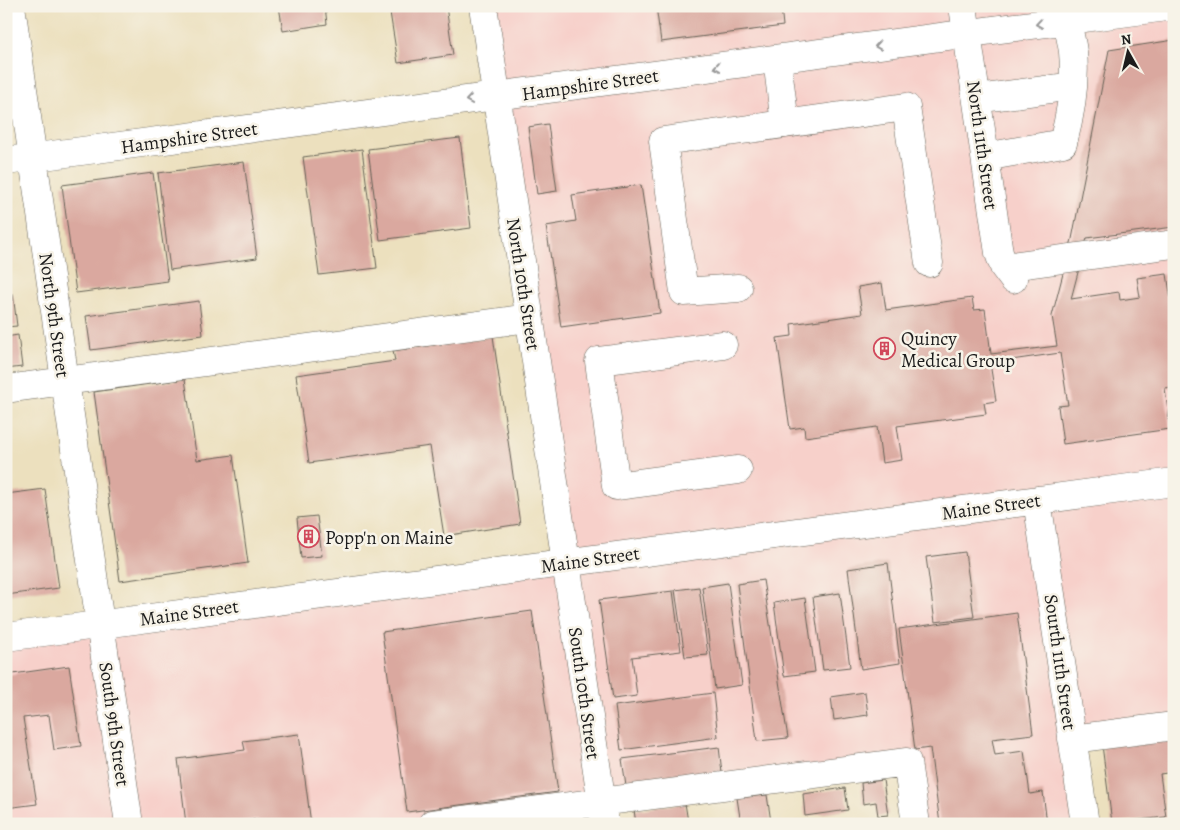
<svg xmlns="http://www.w3.org/2000/svg" width="1180" height="830" viewBox="0 0 1180 830" font-family="Alegreya,serif">
<style>
.built{fill:#f7d0ca}
.building{fill:#daa89f}
.lines{fill:none;stroke-linecap:round;stroke-linejoin:round}
.minor-casing{stroke:#656155;stroke-width:29}
.minor{stroke:#fff;stroke-width:28}
.oneway{stroke:#999}
.labels{text-anchor:middle;stroke-width:5;stroke-linejoin:round;paint-order:stroke}
.street-label{font-size:19px;fill:#1c1c1c;stroke:#f7f3e8}
.poi-label{font-size:19px;fill:#1c1c1c;stroke:#f7f3e8;text-anchor:start}
</style>
<rect width="100%" height="100%" fill="#f7f3e8"/>
<filter id="ink" filterUnits="userSpaceOnUse"><feTurbulence type="fractalNoise" baseFrequency=".02" numOctaves="2"/><feDisplacementMap in="SourceGraphic" scale="10" xChannelSelector="R" yChannelSelector="G"/><feConvolveMatrix kernelMatrix="1 2 1 2 8 2 1 2 1" color-interpolation-filters="sRGB"/></filter>
<filter id="wash" filterUnits="userSpaceOnUse"><feTurbulence type="fractalNoise" baseFrequency=".0096" numOctaves="4" result="noise"/><feDisplacementMap in="SourceGraphic" scale="20" xChannelSelector="R" yChannelSelector="G"/><feGaussianBlur stdDeviation="1.12" result="paint"/><feColorMatrix in="noise" values="0 0 0 0 0 0 0 0 0 0 0 0 0 0 0 0 0 1.4 0 .05"/><feComposite in="paint" operator="in"/></filter>
<g filter="url(#wash)">
<rect width="100%" height="100%" fill="#ece0be"/>
<path class="built" d="M 483,6 L 1174,6 L 1174,726 L 1072,739 L 1085,824 L 916,824 L 908,763 L 602,802 L 605,824 L 6,824 L 6,637 L 566,562 Z"/>
<g id="blocks">
<path class="building" d="M 279,6 L 325,6 L 327,24 L 283,31 Z
M 389,6 L 446,6 L 453,55 L 398,63 Z
M 656,6 L 781,6 L 783,26 L 661,42 Z
M 1174,40 L 1174,227 L 1087,238 L 1071,299 L 1119,292 L 1120,300 L 1140,297 L 1137,278 L 1167,274 L 1174,319 L 1174,387 L 1165,388 L 1170,429 L 1063,444 L 1058,406 L 1068,405 L 1060,353 L 990,363 L 996,401 L 984,403 L 986,414 L 897,426 L 902,460 L 882,463 L 877,427 L 805,437 L 804,427 L 790,429 L 777,338 L 792,336 L 791,324 L 862,314 L 858,287 L 882,283 L 886,310 L 972,298 L 974,310 L 985,309 L 991,354 L 1057,346 L 1052,316 L 1072,239 L 1109,50 Z
M 548,124 L 557,191 L 537,194 L 528,127 Z
M 460,138 L 471,228 L 380,240 L 368,149 Z
M 362,149 L 377,268 L 319,275 L 303,157 Z
M 244,162 L 257,258 L 170,270 L 158,173 Z
M 153,173 L 168,281 L 76,293 L 62,185 Z
M 641,185 L 660,313 L 561,327 L 546,226 L 576,221 L 572,195 Z
M 13,294 L 17,326 L 6,327 L 6,295 Z
M 199,301 L 203,335 L 91,350 L 86,316 Z
M 18,335 L 22,367 L 6,369 L 6,337 Z
M 493,336 L 520,524 L 444,536 L 430,446 L 309,463 L 296,375 L 395,361 L 393,351 Z
M 185,379 L 197,460 L 233,455 L 248,563 L 120,581 L 94,392 Z
M 45,489 L 59,588 L 6,595 L 6,494 Z
M 317,516 L 322,556 L 301,558 L 297,518 Z
M 965,552 L 974,617 L 935,622 L 926,557 Z
M 888,563 L 900,663 L 861,669 L 848,569 Z
M 763,580 L 788,738 L 757,741 L 737,584 Z
M 728,583 L 742,685 L 715,689 L 702,587 Z
M 699,587 L 708,655 L 685,657 L 675,590 Z
M 673,591 L 681,651 L 632,657 L 637,696 L 613,699 L 599,600 Z
M 840,593 L 850,667 L 823,670 L 813,597 Z
M 805,598 L 815,672 L 784,676 L 774,603 Z
M 532,611 L 558,792 L 407,812 L 382,632 Z
M 1017,613 L 1033,734 L 992,739 L 995,755 L 1024,751 L 1030,794 L 1043,792 L 1047,824 L 940,824 L 930,748 L 915,750 L 899,629 Z
M 69,666 L 81,746 L 54,750 L 49,715 L 23,718 L 37,804 L 6,808 L 6,675 Z
M 865,692 L 868,715 L 834,720 L 831,697 Z
M 713,693 L 718,737 L 621,750 L 615,706 Z
M 299,734 L 311,824 L 258,824 L 258,819 L 226,824 L 186,824 L 178,759 L 245,750 L 243,741 Z
M 1171,736 L 1174,772 L 1160,774 L 1166,817 L 1112,823 L 1102,745 Z
M 719,747 L 722,773 L 626,786 L 622,759 Z
M 883,780 L 888,815 L 878,816 L 876,802 L 863,804 L 861,783 Z
M 845,788 L 848,810 L 805,816 L 803,794 Z
M 767,795 L 771,822 L 741,824 L 737,798 Z
M 685,803 L 688,822 L 672,824 L 636,824 L 634,810 Z
M 573,818 L 574,824 L 538,824 Z"/>
</g>
</g>
<g filter="url(#ink)">
<use href="#blocks" fill-opacity="0" stroke="#656155" stroke-width="1"/>
<g class="lines">
<defs>
<path id="minor" d="M 11,6 L 129,824
M 483,6 L 605,824
M 963,6 L 999,253 L 1004,267 L 1013,279
M 777,59 L 785,124
M 977,99 L 1073,86
M 985,157 L 1063,143 C 1071,113 1076,83 1073,52 C 1071,36 1066,21 1064,6
M 6,161 L 1174,6
M 1004,267 L 1174,244
M 738,288 L 684,292 L 663,141 L 906,107 L 929,263
M 723,345 L 599,361 L 616,486 L 738,470
M 6,389 L 529,318
M 1037,500 L 1085,824
M 6,637 L 1174,482
M 1072,739 L 1174,726
M 432,824 L 907,762 L 916,824"/>
</defs>
<use href="#minor" class="minor-casing"/>
<use href="#minor" class="minor"/>
</g>
<defs><path id="oneway-chevron" d="M-2-3.5L2.5 0L-2 3.5" fill="none" stroke-width="1.6" stroke-linecap="round" stroke-linejoin="round" transform="scale(1.25)"/></defs>
<g class="oneway">
<use href="#oneway-chevron" transform="translate(1039 24) rotate(172)"/>
<use href="#oneway-chevron" transform="translate(878 46) rotate(172)"/>
<use href="#oneway-chevron" transform="translate(717 67) rotate(172)"/>
<use href="#oneway-chevron" transform="translate(469 100) rotate(172)"/>
</g>
</g>
<defs>
<symbol id="building-ring" viewBox="-11 -11 22 22"><circle r="9.5" fill="#f7f3e8" stroke="#d1495b" stroke-width="1.5"/><path d="M-4-6H4V6H1V3H-1V6H-4ZM-2.5-4.3h1.7v1.8h-1.7ZM.8-4.3h1.7v1.8H.8ZM-2.5-1h1.7V.8h-1.7ZM.8-1h1.7V.8H.8Z" fill="#d1495b"/></symbol>
</defs>
<g fill-rule="evenodd">
<use href="#building-ring" x="872" y="336" width="25" height="25"/>
<use href="#building-ring" x="296" y="524" width="25" height="25"/>
</g>
<g class="labels">
<g class="street-label">
<text transform="translate(590 84) rotate(-8)" y="7">Hampshire Street</text>
<text transform="translate(189 137) rotate(-8)" y="7">Hampshire Street</text>
<text transform="translate(983 145) rotate(82)" y="7">North 11th Street</text>
<text transform="translate(524 284) rotate(81)" y="7">North 10th Street</text>
<text transform="translate(55 315) rotate(82)" y="7">North 9th Street</text>
<text transform="translate(991 506) rotate(-8)" y="7">Maine Street</text>
<text transform="translate(590 559) rotate(-8)" y="7">Maine Street</text>
<text transform="translate(189 612) rotate(-8)" y="7">Maine Street</text>
<text transform="translate(1061 662) rotate(82)" y="7">Sourth 11th Street</text>
<text transform="translate(585 693) rotate(82)" y="7">South 10th Street</text>
<text transform="translate(115 724) rotate(82)" y="7">South 9th Street</text>
</g>
<g class="poi-label">
<text x="901" y="345">Quincy<tspan x="901" dy="22">Medical Group</tspan></text>
<text x="325" y="544">Popp'n on Maine</text>
</g>
</g>
<rect width="1180" height="830" fill="none" stroke="#f7f3e8" stroke-width="25"/>
<g transform="translate(1128 52) rotate(352)" stroke="#f7f3e8" stroke-width="4" paint-order="stroke">
<path d="M0-4L9 19L0 12L-9 19Z" fill="#1c1c1c"/>
<text y="-8" font-size="14" font-weight="bold" text-anchor="middle" fill="#1c1c1c">N</text>
</g>
</svg>
